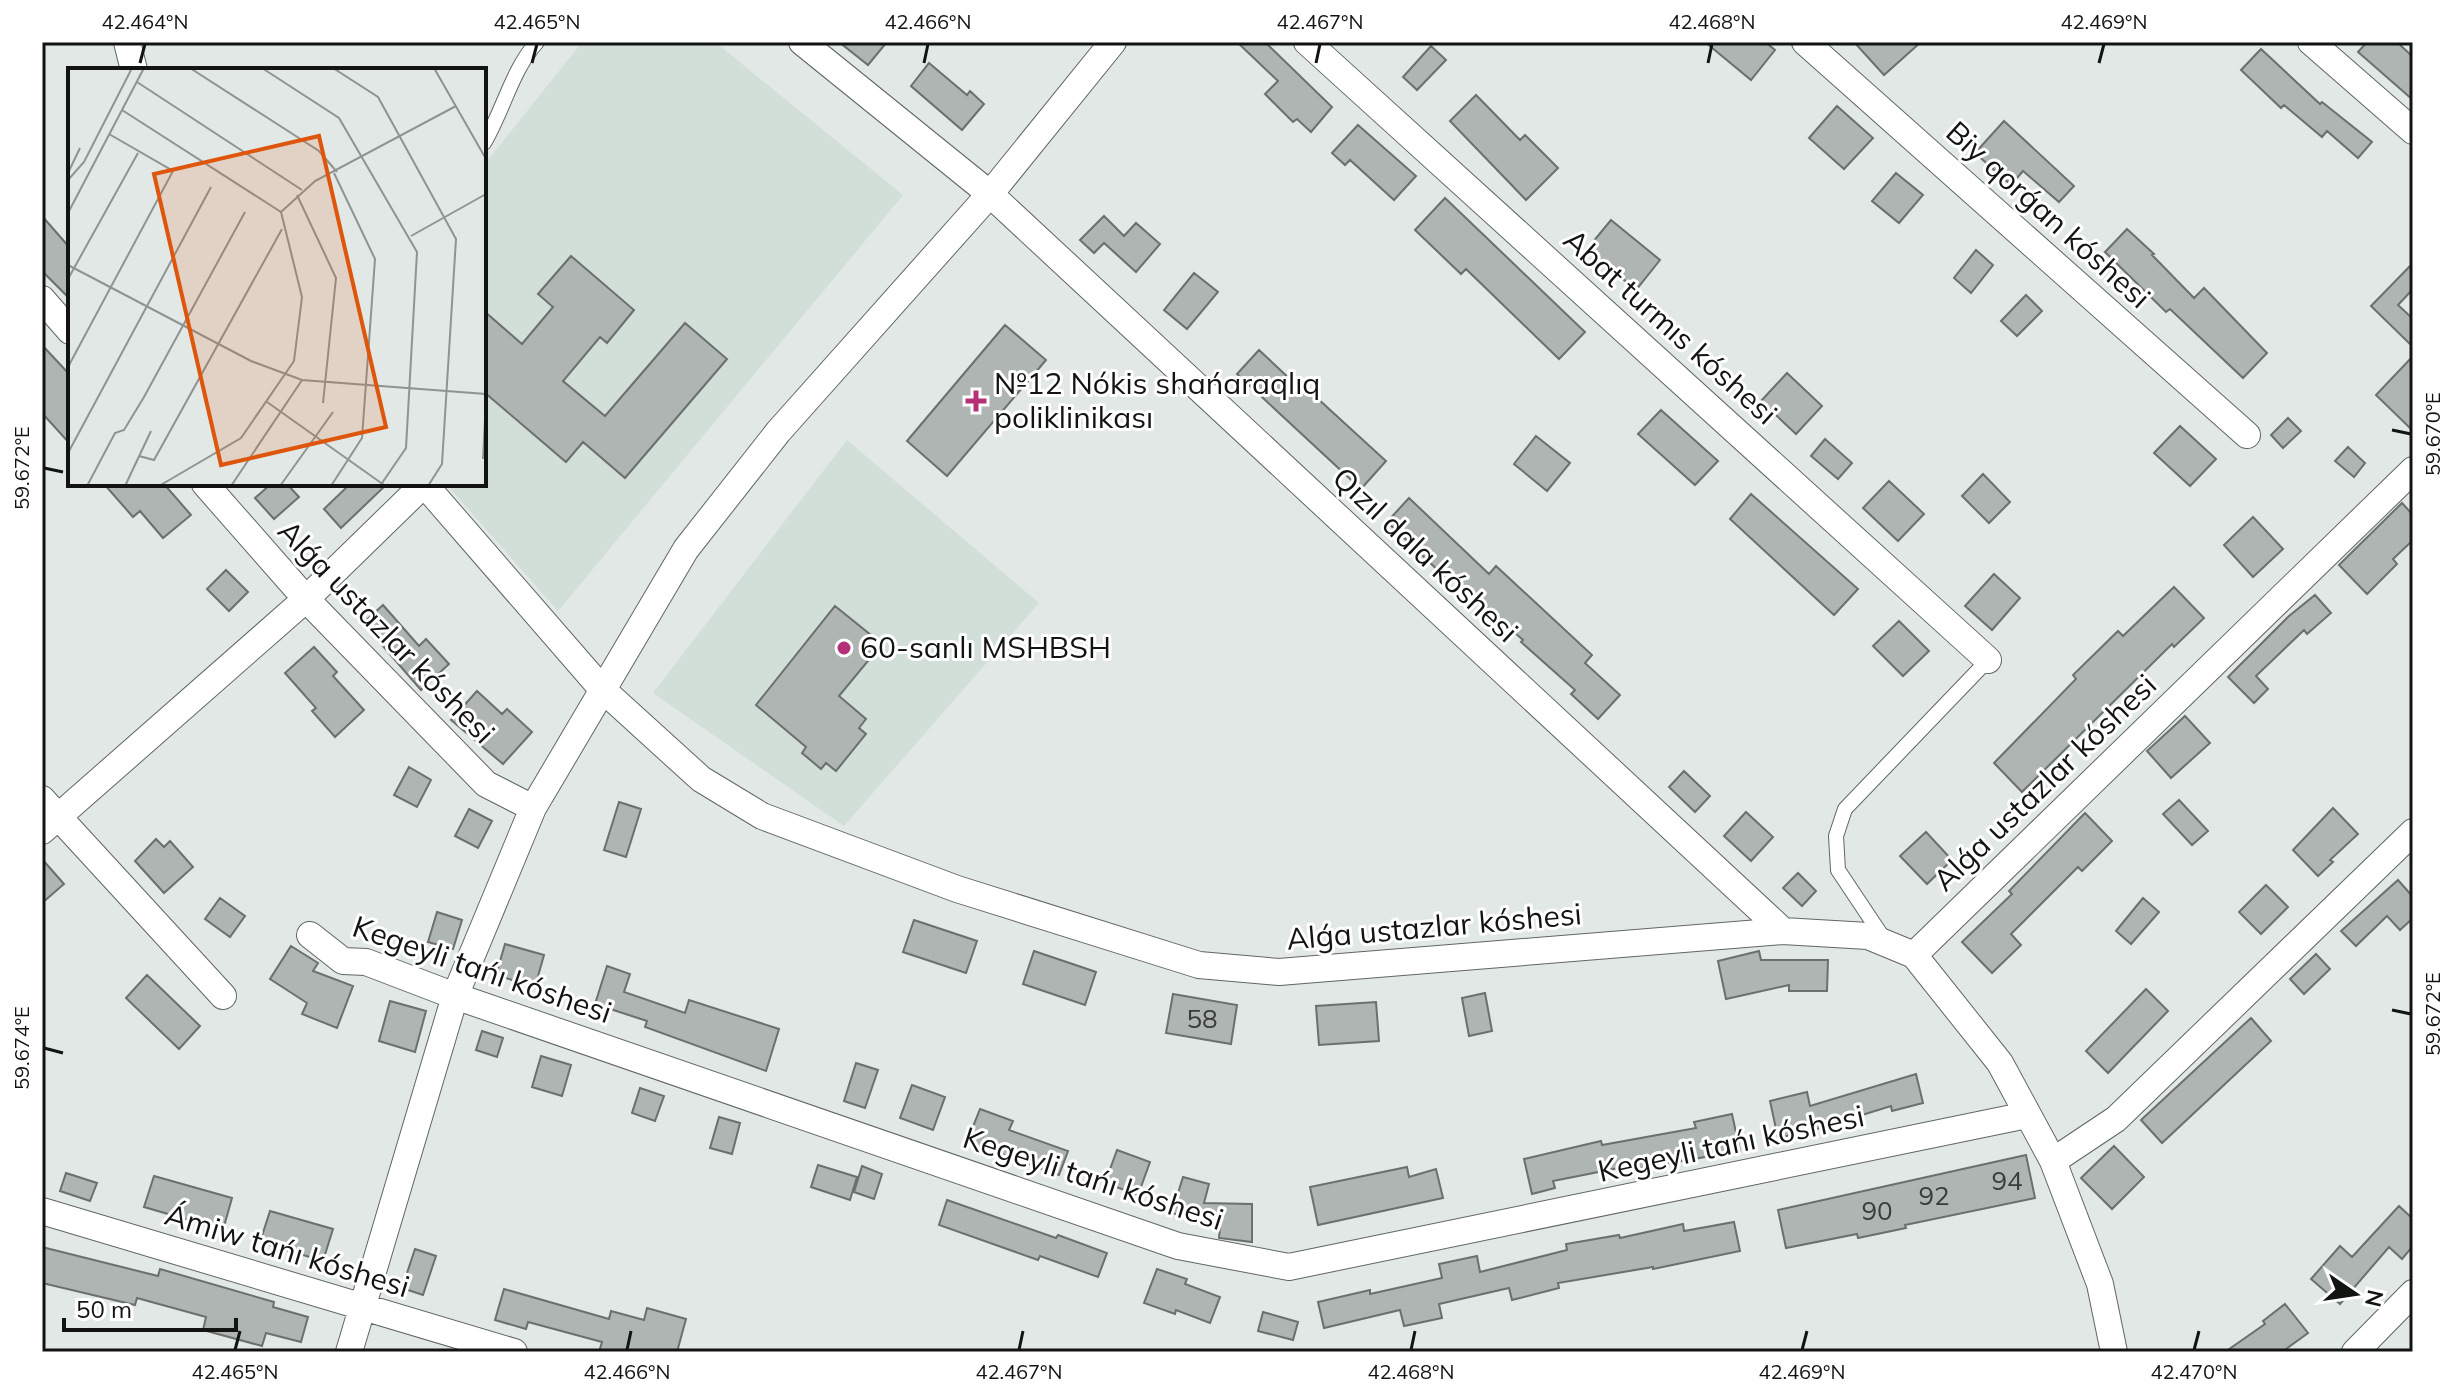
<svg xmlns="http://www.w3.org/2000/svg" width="2455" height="1394" viewBox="0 0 2455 1394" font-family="Mulish,sans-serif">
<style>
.built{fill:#d2dfd8}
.building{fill:#afb5b2;stroke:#6b706d;stroke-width:2}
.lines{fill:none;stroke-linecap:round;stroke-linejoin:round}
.lane-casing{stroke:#616663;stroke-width:16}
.street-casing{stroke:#616663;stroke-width:28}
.lane{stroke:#fff;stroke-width:14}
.street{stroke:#fff;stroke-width:26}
.ticks{fill:none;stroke:#121412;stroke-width:3}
.poi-dot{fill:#b53077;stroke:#fff;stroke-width:3}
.labels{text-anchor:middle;stroke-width:6;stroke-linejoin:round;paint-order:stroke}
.number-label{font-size:26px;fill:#393c3a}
.street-label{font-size:30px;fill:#121412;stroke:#fff}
.poi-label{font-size:30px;fill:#121412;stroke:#fff;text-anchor:start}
.inset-road{fill:none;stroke:#8f9391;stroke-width:2}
.view{fill:#dd560c;fill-opacity:0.15;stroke:#dd560c;stroke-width:4}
.inset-edge{fill:none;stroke:#121412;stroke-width:4}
.neatline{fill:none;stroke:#121412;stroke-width:3}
.ticks-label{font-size:20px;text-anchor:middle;fill:#121412}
</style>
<rect width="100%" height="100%" fill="#e2e8e5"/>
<path class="built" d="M 582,42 L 715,42 L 903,195 L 558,611 L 446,484 L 484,484 L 484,165 Z
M 847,440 L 1039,603 L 844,826 L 653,693 Z"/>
<path class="building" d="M 839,42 L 887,42 L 868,65 Z
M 1237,42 L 1265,42 L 1332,107 L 1311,132 L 1297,119 L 1293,122 L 1265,94 L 1278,81 Z
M 1705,42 L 1765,42 L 1775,50 L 1751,80 Z
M 1854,42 L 1921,42 L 1884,75 Z
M 2367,42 L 2397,42 L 2413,57 L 2413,100 L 2358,52 Z
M 1431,46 L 1446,60 L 1417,90 L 1403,77 Z
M 2261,49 L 2320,104 L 2322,102 L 2372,142 L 2358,158 L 2327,131 L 2322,137 L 2284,105 L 2281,108 L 2241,70 Z
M 929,63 L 967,95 L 970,91 L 984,104 L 962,130 L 911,86 Z
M 1476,95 L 1520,140 L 1525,135 L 1558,168 L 1526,200 L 1450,121 Z
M 1837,106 L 1873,138 L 1844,169 L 1809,138 Z
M 2004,121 L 2074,186 L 2059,202 L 2023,171 L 2011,185 L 1975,153 Z
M 1358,125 L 1416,176 L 1394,200 L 1350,160 L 1345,165 L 1332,153 Z
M 1896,173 L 1923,195 L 1899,223 L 1872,201 Z
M 1445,198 L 1585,332 L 1559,359 L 1466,269 L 1461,274 L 1415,230 Z
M 42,216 L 70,248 L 70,299 L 42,271 Z
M 1104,216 L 1124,236 L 1136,223 L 1160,244 L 1136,272 L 1104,243 L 1094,253 L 1080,240 Z
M 1611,220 L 1660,260 L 1636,290 L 1587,249 Z
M 2127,229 L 2154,254 L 2152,255 L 2194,298 L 2204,288 L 2267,353 L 2243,378 L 2170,309 L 2166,312 L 2105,252 Z
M 1976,250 L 1993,265 L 1971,293 L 1954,278 Z
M 571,256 L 634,310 L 607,343 L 600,337 L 563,381 L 605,416 L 685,323 L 727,359 L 625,478 L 583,442 L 566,462 L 484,392 L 484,311 L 522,344 L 553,307 L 538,294 Z
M 2413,263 L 2413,289 L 2398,305 L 2413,319 L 2413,347 L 2371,306 Z
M 1194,273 L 1218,292 L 1187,329 L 1164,310 Z
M 2026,295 L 2042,311 L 2017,336 L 2001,321 Z
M 1005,325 L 1046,360 L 947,476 L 907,441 Z
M 42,345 L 70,375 L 70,444 L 42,413 Z
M 1259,350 L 1291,380 L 1294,377 L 1386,461 L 1361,489 L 1237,374 Z
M 2413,356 L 2413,431 L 2376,395 Z
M 1787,373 L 1822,406 L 1796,434 L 1761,401 Z
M 1661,410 L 1718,461 L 1695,485 L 1638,434 Z
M 2288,418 L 2301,431 L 2283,448 L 2271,435 Z
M 2180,426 L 2216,459 L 2190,486 L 2154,453 Z
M 1536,436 L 1570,463 L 1547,491 L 1514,464 Z
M 1825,439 L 1852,463 L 1838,479 L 1811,456 Z
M 2348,447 L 2365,463 L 2354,477 L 2335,461 Z
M 1983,474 L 2010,502 L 1989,523 L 1962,496 Z
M 1889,481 L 1924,514 L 1898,541 L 1863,508 Z
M 104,484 L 164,484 L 191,515 L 163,538 L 140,511 L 133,517 Z
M 271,484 L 287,484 L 299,497 L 274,519 L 255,498 Z
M 350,484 L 387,484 L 341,528 L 324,509 Z
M 1751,494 L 1858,589 L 1834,615 L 1730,519 Z
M 1409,498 L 1489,574 L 1496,566 L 1592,655 L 1585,663 L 1620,695 L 1598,719 L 1571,694 L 1575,690 L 1521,642 L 1523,640 L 1447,573 L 1444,576 L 1387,522 Z
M 2402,503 L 2413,515 L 2413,540 L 2393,559 L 2397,564 L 2367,594 L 2339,565 Z
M 2253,517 L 2283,549 L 2253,577 L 2224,545 Z
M 226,570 L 248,592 L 229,611 L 207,589 Z
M 1994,574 L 2020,598 L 1992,630 L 1965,606 Z
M 2174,587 L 2204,618 L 2174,647 L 2172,644 L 2022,792 L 1994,763 L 2076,679 L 2073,675 L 2118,631 L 2123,636 Z
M 2315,595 L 2331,613 L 2307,634 L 2304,630 L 2256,676 L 2268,689 L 2254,703 L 2228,677 L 2289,616 Z
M 383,605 L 419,646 L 426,639 L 449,664 L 421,690 L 363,623 Z
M 835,606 L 882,644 L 839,696 L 866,719 L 859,728 L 866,734 L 836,771 L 826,763 L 821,769 L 802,753 L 806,747 L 756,705 Z
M 1899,621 L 1929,651 L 1903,676 L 1873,646 Z
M 314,647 L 337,672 L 333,676 L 364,710 L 335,737 L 312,711 L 316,708 L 285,673 Z
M 477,691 L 502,714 L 507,709 L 532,732 L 503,764 L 451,720 Z
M 2185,716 L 2210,743 L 2171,778 L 2147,751 Z
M 409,767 L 431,780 L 417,807 L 394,795 Z
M 1684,771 L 1710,796 L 1695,812 L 1669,787 Z
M 2179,800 L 2208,831 L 2192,845 L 2163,814 Z
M 619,802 L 641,809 L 626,857 L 604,850 Z
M 2333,808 L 2358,834 L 2330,860 L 2333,862 L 2318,876 L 2293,850 Z
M 469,809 L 492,821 L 478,848 L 455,836 Z
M 1746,812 L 1773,837 L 1751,861 L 1724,836 Z
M 2085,813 L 2112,841 L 2082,871 L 2078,867 L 2011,934 L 2021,945 L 1992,973 L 1962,942 L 2012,894 L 2009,891 Z
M 1926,832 L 1952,860 L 1927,884 L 1900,856 Z
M 156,839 L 164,847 L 170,841 L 193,867 L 164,893 L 135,861 Z
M 42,859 L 64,884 L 42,903 Z
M 1798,873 L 1816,891 L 1802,906 L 1783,888 Z
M 2398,880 L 2413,897 L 2413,918 L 2400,930 L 2387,916 L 2356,946 L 2341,931 Z
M 2266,885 L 2288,907 L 2261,934 L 2239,912 Z
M 220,898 L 245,916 L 230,937 L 205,919 Z
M 2143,898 L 2159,912 L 2131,944 L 2116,931 Z
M 437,912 L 462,920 L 453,949 L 428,942 Z
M 914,920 L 977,941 L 966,973 L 903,952 Z
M 505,944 L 544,955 L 535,987 L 496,975 Z
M 291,946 L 318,963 L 313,971 L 353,986 L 337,1028 L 302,1014 L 307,1003 L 270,979 Z
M 1034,951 L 1096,972 L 1085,1005 L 1023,984 Z
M 1759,951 L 1761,960 L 1828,960 L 1827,991 L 1789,991 L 1789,985 L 1726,999 L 1718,961 Z
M 2316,954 L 2330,969 L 2304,994 L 2290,979 Z
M 607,966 L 630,974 L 624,992 L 685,1013 L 689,1000 L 779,1029 L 766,1071 L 645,1027 L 647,1021 L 595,1004 Z
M 147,975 L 200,1026 L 179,1049 L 126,998 Z
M 2146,989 L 2168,1011 L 2108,1073 L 2086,1051 Z
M 1485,993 L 1492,1031 L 1469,1036 L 1462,998 Z
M 1173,994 L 1237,1005 L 1231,1044 L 1166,1033 Z
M 390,1001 L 426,1011 L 415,1052 L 379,1041 Z
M 1376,1002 L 1379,1041 L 1319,1045 L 1316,1006 Z
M 2251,1018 L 2271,1041 L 2162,1143 L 2141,1120 Z
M 482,1031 L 503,1038 L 497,1057 L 476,1050 Z
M 541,1056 L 571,1065 L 562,1096 L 532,1087 Z
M 856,1063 L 878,1070 L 865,1108 L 844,1101 Z
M 1916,1074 L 1923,1103 L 1892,1111 L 1891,1106 L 1817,1129 L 1778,1138 L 1770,1101 L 1807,1092 L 1810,1106 Z
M 912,1085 L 945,1097 L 933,1130 L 900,1118 Z
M 640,1088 L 664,1096 L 655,1121 L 632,1113 Z
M 980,1109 L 1013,1121 L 1009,1130 L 1068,1151 L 1059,1175 L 967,1142 Z
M 1732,1114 L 1740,1151 L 1630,1170 L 1629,1166 L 1553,1181 L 1555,1188 L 1532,1194 L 1524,1159 L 1601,1141 L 1602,1145 L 1696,1128 L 1694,1122 Z
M 719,1117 L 740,1123 L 732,1154 L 710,1148 Z
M 2114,1146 L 2144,1177 L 2112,1209 L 2081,1178 Z
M 1117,1150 L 1150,1162 L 1138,1195 L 1105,1183 Z
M 2026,1155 L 2035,1198 L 1905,1225 L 1906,1228 L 1858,1238 L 1857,1234 L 1786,1248 L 1778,1210 Z
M 818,1165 L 857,1177 L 850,1200 L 811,1187 Z
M 862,1166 L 882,1174 L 874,1199 L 854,1192 Z
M 1407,1167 L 1409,1177 L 1436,1169 L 1443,1198 L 1318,1225 L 1310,1187 Z
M 66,1173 L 97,1183 L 90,1201 L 60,1191 Z
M 154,1176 L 232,1198 L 223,1230 L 144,1207 Z
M 1183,1177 L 1209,1184 L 1204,1203 L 1252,1204 L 1252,1242 L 1219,1238 L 1220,1228 L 1153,1207 L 1154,1202 L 1175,1203 Z
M 947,1200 L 1056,1238 L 1058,1235 L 1107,1253 L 1098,1277 L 1040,1256 L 1038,1260 L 939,1225 Z
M 2399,1206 L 2413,1219 L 2413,1246 L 2402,1259 L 2389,1247 L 2340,1304 L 2311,1279 L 2340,1246 L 2352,1257 Z
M 270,1211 L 333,1229 L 323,1261 L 260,1242 Z
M 1734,1222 L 1740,1251 L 1653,1269 L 1653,1267 L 1558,1283 L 1559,1288 L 1512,1300 L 1509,1288 L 1439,1304 L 1442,1318 L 1404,1326 L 1400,1310 L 1324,1328 L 1318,1302 L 1370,1290 L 1370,1294 L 1442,1278 L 1439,1264 L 1477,1256 L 1480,1272 L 1567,1250 L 1566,1244 L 1619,1235 L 1620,1238 L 1683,1224 L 1684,1231 Z
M 42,1247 L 158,1276 L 160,1269 L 274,1302 L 273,1307 L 308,1317 L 301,1342 L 266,1333 L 262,1346 L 203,1330 L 206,1317 L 137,1298 L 135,1305 L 42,1283 Z
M 415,1249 L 436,1256 L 423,1295 L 402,1288 Z
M 1157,1269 L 1187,1279 L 1185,1284 L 1220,1297 L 1210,1323 L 1176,1310 L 1175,1314 L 1144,1303 Z
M 504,1289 L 609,1319 L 611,1311 L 644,1320 L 647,1308 L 686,1319 L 677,1352 L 599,1352 L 602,1342 L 528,1322 L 526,1329 L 495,1320 Z
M 2285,1304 L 2308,1333 L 2282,1352 L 2225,1352 L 2265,1324 L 2263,1321 Z
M 1263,1312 L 1298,1322 L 1293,1340 L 1258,1331 Z"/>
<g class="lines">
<defs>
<path id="lane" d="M 484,143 C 503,111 512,70 537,42
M 1884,939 L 1838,870 L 1836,836 L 1845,809 L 1988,660"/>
<path id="street" d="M 127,42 L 134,70
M 802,42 L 990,194 L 1783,931
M 1307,42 L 1988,660
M 1805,42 L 2247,435
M 2311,42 L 2413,131
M 42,299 L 70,331
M 205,484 L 306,599 L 486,784 L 533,808
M 424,484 L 602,689 L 701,779 L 762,816 L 957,889 L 1199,965 L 1279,972 L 1783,931 L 1868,936 L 1914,955 L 2000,1063 L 2053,1161 L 2100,1284 L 2114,1352
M 42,799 L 223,996
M 42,831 L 306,599 L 424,484
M 310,935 L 343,961 L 366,962 L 455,996 L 1178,1246 L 1289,1267 L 2027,1115
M 1914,955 L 2413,470
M 2053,1161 L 2116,1119 L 2413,832
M 42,1211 L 514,1352
M 349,1352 L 455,996 L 533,808 L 686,549 L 778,432 L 990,194 L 1113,42
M 2355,1352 L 2413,1293"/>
</defs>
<use href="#lane" class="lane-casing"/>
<use href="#street" class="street-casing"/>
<use href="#lane" class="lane"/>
<use href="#street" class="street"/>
</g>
<path class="ticks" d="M 140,63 L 145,44M 532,63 L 537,44M 924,63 L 928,44M 1316,63 L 1320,44M 1708,63 L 1712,44M 2099,63 L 2104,44M 2392,430 L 2411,434M 44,468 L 63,472M 2392,1010 L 2411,1014M 44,1048 L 63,1053M 235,1350 L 240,1331M 627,1350 L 631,1331M 1019,1350 L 1023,1331M 1411,1350 L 1415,1331M 1802,1350 L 1807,1331M 2194,1350 L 2199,1331"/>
<g class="poi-dot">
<path d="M972 389h8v8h8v8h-8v8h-8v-8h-8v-8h8z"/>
<circle cx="844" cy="648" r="8"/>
</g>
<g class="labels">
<g class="number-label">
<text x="1202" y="1028">58</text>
<text x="2007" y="1190">94</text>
<text x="1934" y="1205">92</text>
<text x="1877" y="1220">90</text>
</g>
<g class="street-label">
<text transform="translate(2048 215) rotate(42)" y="10">Biy qorǵan kóshesi</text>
<text transform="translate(1670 327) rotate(42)" y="10">Abat turmıs kóshesi</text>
<text transform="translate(1425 555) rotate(43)" y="10">Qızıl dala kóshesi</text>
<text transform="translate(386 632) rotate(46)" y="10">Alǵa ustazlar kóshesi</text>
<text transform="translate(2045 783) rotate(-44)" y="10">Alǵa ustazlar kóshesi</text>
<text transform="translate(1434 927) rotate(-5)" y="10">Alǵa ustazlar kóshesi</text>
<text transform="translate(482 970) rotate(19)" y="10">Kegeyli tańı kóshesi</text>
<text transform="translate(1731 1144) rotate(-12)" y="10">Kegeyli tańı kóshesi</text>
<text transform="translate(1093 1179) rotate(18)" y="10">Kegeyli tańı kóshesi</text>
<text transform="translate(287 1251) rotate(17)" y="10">Ámiw tańı kóshesi</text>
</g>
<g class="poi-label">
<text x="994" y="394">№12 Nókis shańaraqlıq<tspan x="994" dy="34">poliklinikası</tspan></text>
<text x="860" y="658">60-sanlı MSHBSH</text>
</g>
</g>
<g transform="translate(68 68)">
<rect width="418" height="418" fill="#e2e8e5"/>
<path class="inset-road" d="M 122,0 L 251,83 L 269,104M 194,0 L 271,50 L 349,184 L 338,380 L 312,418M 265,0 L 310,29 L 388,171 L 374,396 L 360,418M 366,0 L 418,91M 69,14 L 234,122M 54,42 L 213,144M 0,105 L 12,80M 0,112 L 16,94 L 64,0M 229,127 L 268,210 L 255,335M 213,144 L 247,113 L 388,38M 0,145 L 76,0M 343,168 L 418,126M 0,197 L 183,293 L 234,312 L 418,326M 0,211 L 70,85M 0,299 L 105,103 L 41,66M 199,334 L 316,417M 0,385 L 143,119M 71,388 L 86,392 L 214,161M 415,391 L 418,333M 19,418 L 47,365 L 56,362 L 76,329 L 177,144M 57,418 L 83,363M 91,418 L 173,370 L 226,293 L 234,229 L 213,144M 163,418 L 234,312M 212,418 L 265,344M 263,418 L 294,370 L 307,191 L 266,105"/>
<path class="view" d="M 251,68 L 318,359 L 153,397 L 86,106 Z"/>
<rect width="418" height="418" class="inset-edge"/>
</g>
<rect width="2455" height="1394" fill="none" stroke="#ffffff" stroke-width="88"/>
<g transform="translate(2355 1294) rotate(103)" stroke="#ffffff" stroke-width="6" paint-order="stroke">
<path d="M0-6L14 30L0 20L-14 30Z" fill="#121412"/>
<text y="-12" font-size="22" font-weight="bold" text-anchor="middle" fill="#121412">N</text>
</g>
<path d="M64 1318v12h172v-12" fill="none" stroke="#121412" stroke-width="4"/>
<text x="76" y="1318" font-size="24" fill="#121412" stroke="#ffffff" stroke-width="6" paint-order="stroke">50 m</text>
<rect x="44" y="44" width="2367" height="1306" class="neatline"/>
<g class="ticks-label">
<text x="145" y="29">42.464°N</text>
<text x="537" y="29">42.465°N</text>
<text x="928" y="29">42.466°N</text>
<text x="1320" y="29">42.467°N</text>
<text x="1712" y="29">42.468°N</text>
<text x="2104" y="29">42.469°N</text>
<text transform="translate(2433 434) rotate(-90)" y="7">59.670°E</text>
<text transform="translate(22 468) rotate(-90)" y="7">59.672°E</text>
<text transform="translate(2433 1014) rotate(-90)" y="7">59.672°E</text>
<text transform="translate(22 1048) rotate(-90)" y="7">59.674°E</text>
<text x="235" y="1379">42.465°N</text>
<text x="627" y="1379">42.466°N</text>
<text x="1019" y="1379">42.467°N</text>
<text x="1411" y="1379">42.468°N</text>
<text x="1802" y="1379">42.469°N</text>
<text x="2194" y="1379">42.470°N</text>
</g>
</svg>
